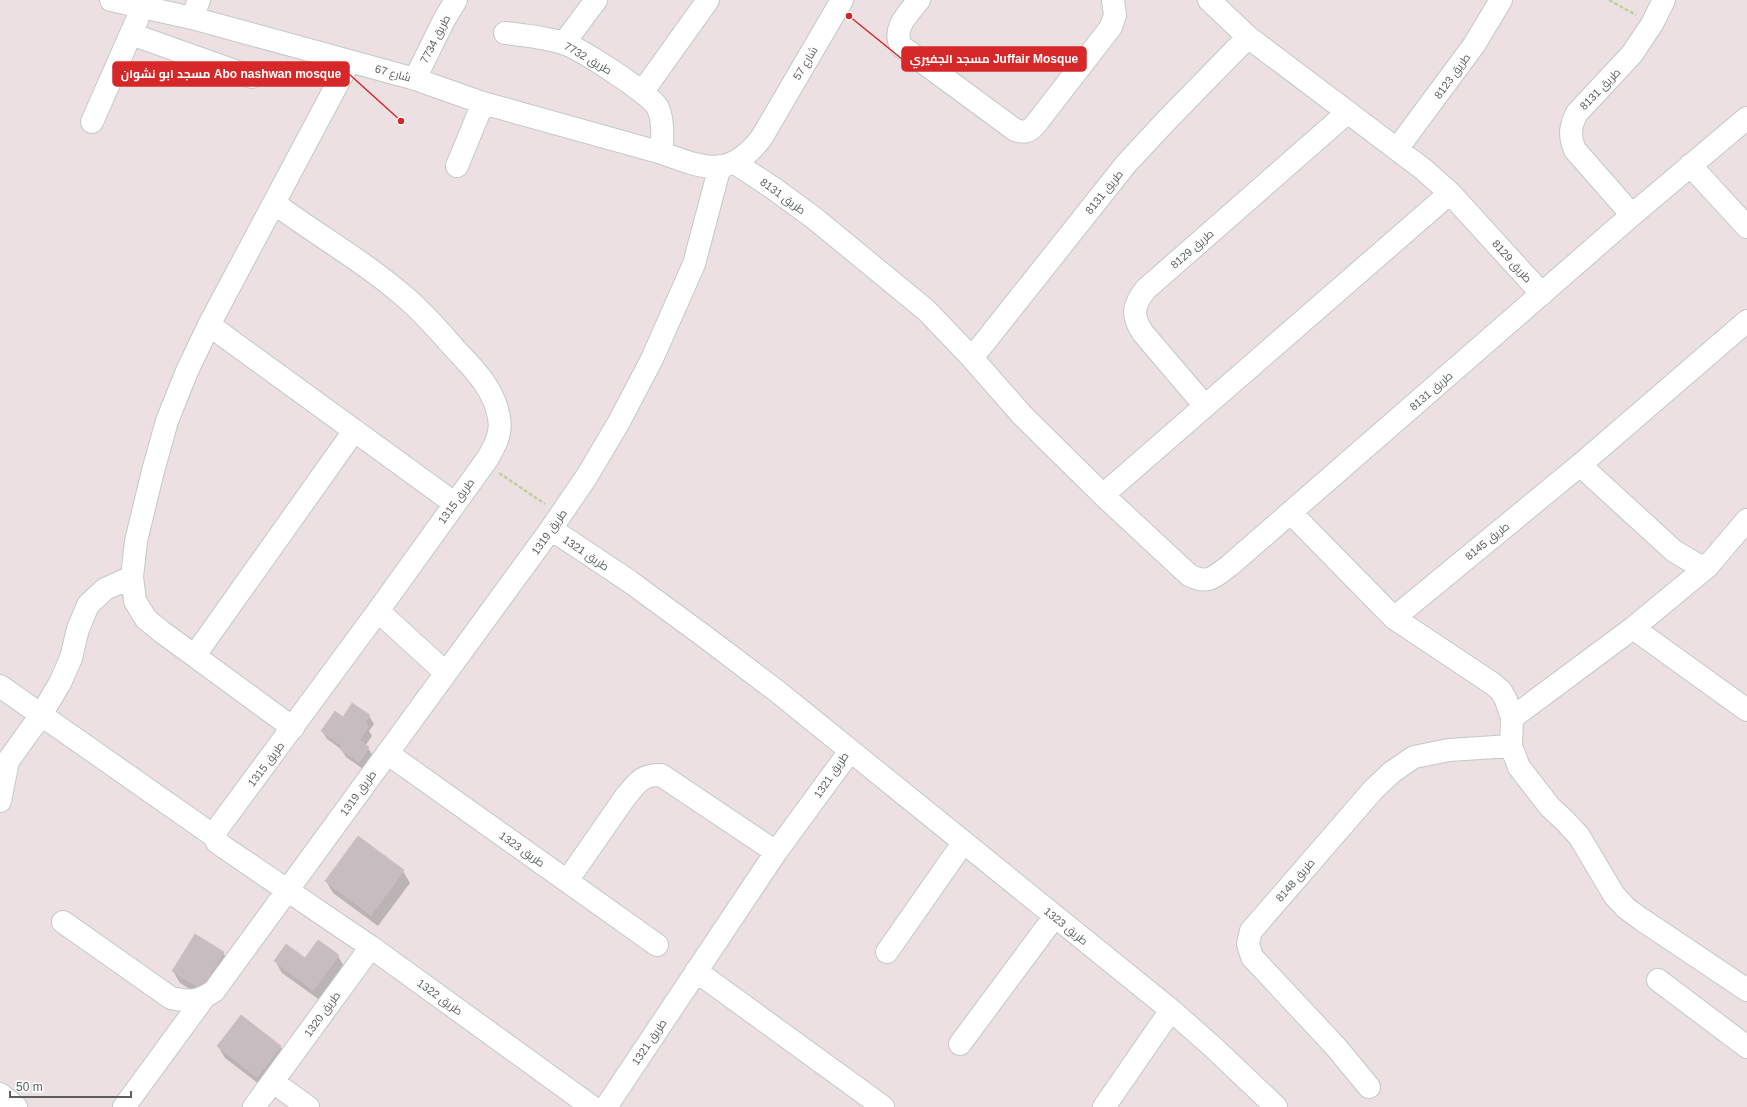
<svg xmlns="http://www.w3.org/2000/svg" width="1747" height="1107" viewBox="0 0 1747 1107" font-family="Arial,Cairo,sans-serif">
<style>
.shadow{fill:#0003}
.building{fill:#c7bcbf;stroke:#d1bfc4}
.lines{fill:none;stroke-linecap:round;stroke-linejoin:round}
.minor-casing{stroke:#c2c9c7;stroke-width:24}
.path{stroke:#c1cf9b;stroke-width:2.5;stroke-dasharray:4 2;stroke-linecap:butt}
.minor{stroke:#fff;stroke-width:22}
.labels{text-anchor:middle;stroke-width:3.5;stroke-linejoin:round;paint-order:stroke}
.street-label{font-size:11px;fill:#59615d;stroke:#fff}
.leader{fill:none;stroke:#d62828;stroke-width:1.5}
.callout-dot{fill:#d62828;stroke:#fff;stroke-width:1.5}
.callout{fill:#d62828;stroke:#d62828;stroke-width:1.5}
.callout-label{font-size:12px;text-anchor:middle;font-weight:bold;fill:#fff}
</style>
<rect width="100%" height="100%" fill="#ece0e3"/>
<path class="shadow" d="M 369,716 L 374,724 L 369,731 L 372,736 L 365,746 L 368,748 L 373,756 L 363,769 L 346,757 L 341,749 L 327,739 L 322,731 L 343,718 Z
M 403,871 L 410,883 L 378,926 L 333,893 L 326,881 Z
M 223,952 L 230,965 L 204,998 L 180,983 L 173,971 Z
M 338,956 L 345,968 L 321,1001 L 282,973 L 275,961 Z
M 218,1046 L 280,1046 L 287,1058 L 264,1088 L 225,1058 Z"/>
<path class="building" d="M 352,703 L 370,715 L 365,722 L 368,727 L 359,740 L 369,747 L 359,762 L 340,749 L 342,746 L 321,731 L 335,711 L 343,717 Z
M 358,836 L 404,870 L 371,915 L 325,881 Z
M 195,934 L 224,952 L 205,982 L 197,986 L 172,971 Z
M 318,940 L 339,955 L 313,990 L 274,961 L 286,944 L 305,958 Z
M 241,1015 L 281,1046 L 257,1077 L 217,1046 Z"/>
<g class="lines">
<defs>
<path id="minor" d="M 111,0 L 192,18 L 415,79 L 483,103 L 662,153 C 705,169 731,179 762,137 L 842,0
M 919,0 C 908,14 892,28 901,46 L 1015,130 C 1024,133 1029,132 1035,125 L 1111,27 L 1115,15 L 1113,0
M 1209,0 L 1248,37 L 1423,169 L 1450,193 L 1542,294
M 192,18 L 199,0
M 505,33 C 524,35 544,37 563,43 C 579,48 650,93 658,108 C 664,122 662,138 662,153
M 131,34 L 252,77
M 564,43 L 596,0
M 415,79 L 444,20 L 456,0
M 643,91 L 708,0
M 92,122 L 137,20
M 1397,149 L 1474,45 L 1501,0
M 735,163 L 773,188 L 814,218 L 926,310 L 972,358 L 1022,415 L 1103,495 L 1189,575 C 1208,585 1214,577 1229,566 L 1632,215 L 1747,118
M 1690,165 L 1747,227
M 457,166 L 483,103
M 1632,215 L 1575,150 C 1569,136 1570,126 1577,113 L 1632,54 L 1652,24 L 1664,0
M 209,325 L 454,503
M 972,358 L 1126,164 L 1166,121 L 1248,37
M 1205,406 L 1143,333 C 1131,315 1133,305 1146,289 L 1348,112
M 1580,465 L 1674,551 L 1696,564 L 1707,567
M 1103,495 L 1450,193
M 1291,513 L 1394,618 L 1493,684 L 1501,691 L 1506,700 L 1512,718 L 1511,746 L 1519,767 L 1550,807 L 1565,821 L 1579,836 L 1614,895 L 1626,908 L 1641,919 L 1747,990
M 551,529 L 629,581 L 704,636 L 778,692 L 1171,1010 L 1214,1048 L 1276,1107
M 378,611 L 446,673
M 1394,618 L 1580,465 L 1747,321
M 1633,628 L 1747,710
M 195,655 L 354,431
M 0,686 L 214,836 L 217,842 L 225,848 L 371,947 L 592,1107
M 1512,718 L 1633,628 L 1707,567 L 1747,520
M 293,728 L 162,632 L 146,619 L 135,601 L 132,577 L 136,541 L 153,471 L 167,421 L 187,371 L 209,325 L 349,62
M 387,753 L 657,945
M 0,801 L 8,761 L 41,715 L 60,683 L 71,658 L 78,629 L 88,605 L 105,589 L 132,577
M 214,836 L 218,828 L 378,611 L 488,458 C 495,445 502,434 499,418 C 495,390 474,369 456,350 C 440,332 424,313 405,297 C 365,262 317,235 274,203
M 567,881 L 626,796 C 638,782 641,775 661,775 L 776,852
M 63,922 L 171,998 C 190,1002 198,1002 214,991 L 551,529 L 587,476 L 619,422 L 652,359 L 694,264 L 720,166
M 887,952 L 963,843
M 696,971 L 883,1107
M 1658,980 L 1747,1047
M 960,1044 L 1055,916
M 273,1082 L 308,1107
M 1369,1087 L 1336,1047 L 1252,957 L 1248,944 L 1251,931 L 1373,790 L 1392,772 L 1414,757 L 1449,750 L 1511,746
M 0,1094 L 16,1107
M 124,1107 L 203,999
M 254,1107 L 371,947
M 606,1107 L 776,852 L 850,751
M 1104,1107 L 1171,1010"/>
</defs>
<use href="#minor" class="minor-casing"/>
<path class="path" d="M 1609,0 L 1636,15
M 499,473 L 545,504"/>
<use href="#minor" class="minor"/>
</g>
<g class="labels">
<g class="street-label">
<text transform="translate(435 39) rotate(-63)" y="4">طريق 7734</text>
<text transform="translate(588 58) rotate(30)" y="4">طريق 7732</text>
<text transform="translate(805 63) rotate(-59)" y="4">شارع 57</text>
<text transform="translate(393 73) rotate(15)" y="4">شارع 67</text>
<text transform="translate(1452 76) rotate(-54)" y="4">طريق 8123</text>
<text transform="translate(1600 89) rotate(-46)" y="4">طريق 8131</text>
<text transform="translate(1104 192) rotate(-51)" y="4">طريق 8131</text>
<text transform="translate(783 196) rotate(36)" y="4">طريق 8131</text>
<text transform="translate(1192 249) rotate(-41)" y="4">طريق 8129</text>
<text transform="translate(1512 261) rotate(48)" y="4">طريق 8129</text>
<text transform="translate(1431 391) rotate(-41)" y="4">طريق 8131</text>
<text transform="translate(456 501) rotate(-54)" y="4">طريق 1315</text>
<text transform="translate(549 532) rotate(-55)" y="4">طريق 1319</text>
<text transform="translate(1487 541) rotate(-39)" y="4">طريق 8145</text>
<text transform="translate(586 553) rotate(34)" y="4">طريق 1321</text>
<text transform="translate(266 764) rotate(-53)" y="4">طريق 1315</text>
<text transform="translate(831 775) rotate(-56)" y="4">طريق 1321</text>
<text transform="translate(358 793) rotate(-54)" y="4">طريق 1319</text>
<text transform="translate(522 849) rotate(35)" y="4">طريق 1323</text>
<text transform="translate(1295 880) rotate(-49)" y="4">طريق 8148</text>
<text transform="translate(1066 926) rotate(39)" y="4">طريق 1323</text>
<text transform="translate(440 997) rotate(36)" y="4">طريق 1322</text>
<text transform="translate(322 1014) rotate(-54)" y="4">طريق 1320</text>
<text transform="translate(649 1042) rotate(-56)" y="4">طريق 1321</text>
</g>
</g>
<path class="leader" d="M849 16L902 59M401 121L349 74"/>
<g class="callout-dot">
<circle cx="849" cy="16" r="4"/>
<circle cx="401" cy="121" r="4"/>
</g>
<g class="callout">
<rect x="902" y="47" width="184" height="24" rx="4"/>
<rect x="113" y="62" width="236" height="24" rx="4"/>
</g>
<g class="callout-label">
<text x="994" y="63">مسجد الجفيري Juffair Mosque</text>
<text x="231" y="78">مسجد ابو نشوان Abo nashwan mosque</text>
</g>
<path d="M10 1091v6h121v-6" fill="none" stroke="#59615d" stroke-width="2"/>
<text x="16" y="1091" font-size="12" fill="#59615d" stroke="#ffffff" stroke-width="3" paint-order="stroke">50 m</text>
</svg>
